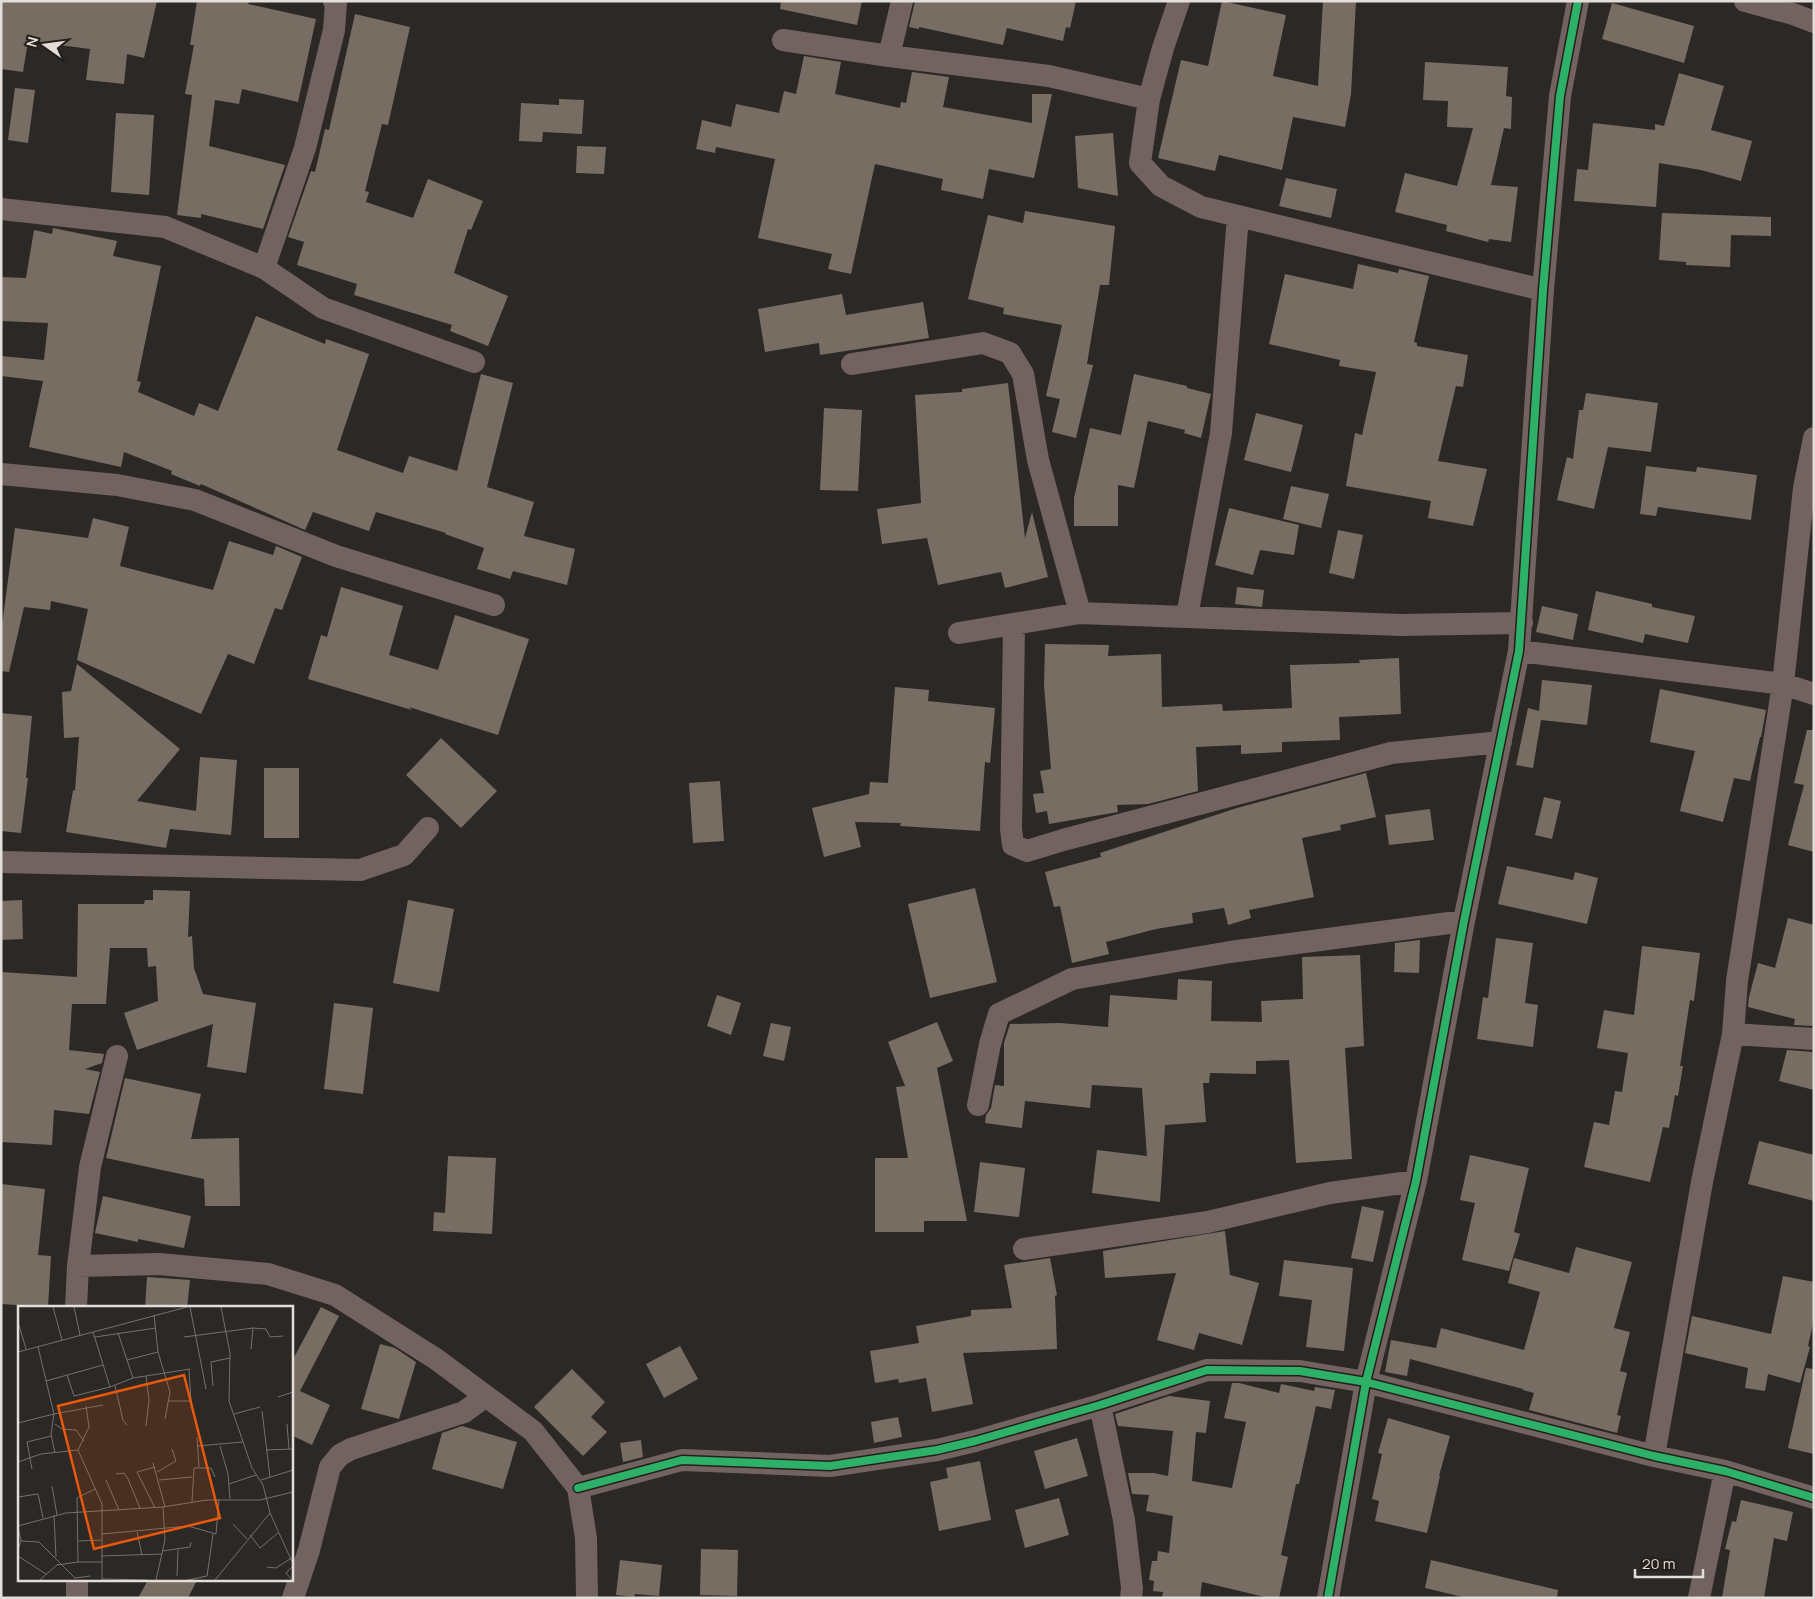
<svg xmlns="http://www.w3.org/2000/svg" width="1815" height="1599" viewBox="0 0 1815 1599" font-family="Manrope,sans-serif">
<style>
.building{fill:#786d63}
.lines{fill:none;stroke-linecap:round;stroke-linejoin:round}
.minor{stroke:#726361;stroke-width:22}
.cycleway-casing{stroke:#251e19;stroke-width:11}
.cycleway{stroke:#2db169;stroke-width:8}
.inset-road{fill:none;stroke:#75716d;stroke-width:1}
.view{fill:#e8590c;fill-opacity:0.15;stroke:#e8590c;stroke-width:2.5}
.inset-edge{fill:none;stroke:#e3deda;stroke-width:2.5}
</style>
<rect width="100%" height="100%" fill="#2c2825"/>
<path class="building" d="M 1,1 L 157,1 L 144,58 L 127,54 L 124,84 L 86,80 L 90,49 L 28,41 L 23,72 L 1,69 Z
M 197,1 L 249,1 L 248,4 L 316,19 L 298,102 L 242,89 L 239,104 L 215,100 L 209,146 L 285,165 L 263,229 L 201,214 L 201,218 L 177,215 L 192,95 L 185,94 L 194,45 L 190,45 Z
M 781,1 L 862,1 L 857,25 L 780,9 Z
M 915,1 L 1076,1 L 1070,28 L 1066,27 L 1063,41 L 1007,28 L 1003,45 L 919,27 L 919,29 L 909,27 Z
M 1222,1 L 1286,15 L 1273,76 L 1318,86 L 1323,1 L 1356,1 L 1351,94 L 1345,127 L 1293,117 L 1282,170 L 1219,155 L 1215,171 L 1158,158 L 1181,60 L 1208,66 Z
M 1612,3 L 1694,26 L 1684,63 L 1602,39 Z
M 355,14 L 410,27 L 388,125 L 382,124 L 365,191 L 369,192 L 366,202 L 413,218 L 428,179 L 483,201 L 471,230 L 468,229 L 454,273 L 508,296 L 488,346 L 450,331 L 452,325 L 354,295 L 357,284 L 297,265 L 304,242 L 288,237 L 311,171 L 315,172 L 325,129 L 329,130 Z
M 804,56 L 841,62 L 835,94 L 900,108 L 901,102 L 906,103 L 912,72 L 949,77 L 943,107 L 1032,123 L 1032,94 L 1052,94 L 1034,178 L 989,169 L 983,199 L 941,190 L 943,179 L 875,164 L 851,274 L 828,269 L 832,254 L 758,238 L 775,159 L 716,147 L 715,153 L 696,149 L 702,120 L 731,127 L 736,104 L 779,113 L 784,91 L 796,94 Z
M 1425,62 L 1508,67 L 1506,96 L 1512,97 L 1511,129 L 1504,128 L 1491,185 L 1518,187 L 1511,242 L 1489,239 L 1488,242 L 1446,231 L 1447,225 L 1395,212 L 1405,173 L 1457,186 L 1473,128 L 1447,127 L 1448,101 L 1423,100 Z
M 1679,73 L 1724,86 L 1711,130 L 1752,141 L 1741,181 L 1701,170 L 1659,163 L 1656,207 L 1574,201 L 1577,169 L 1588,170 L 1593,123 L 1655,130 L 1655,124 L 1664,126 Z
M 15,88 L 35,90 L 28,143 L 8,140 Z
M 559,99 L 584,100 L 582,134 L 543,132 L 542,142 L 519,141 L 521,103 L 559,105 Z
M 116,113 L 154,115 L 149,195 L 111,192 Z
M 1113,133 L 1118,196 L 1078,188 L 1075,136 Z
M 577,146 L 606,147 L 604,174 L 576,173 Z
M 1286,178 L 1337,189 L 1331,218 L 1279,206 Z
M 1025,211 L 1115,226 L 1109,285 L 1100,285 L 1087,364 L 1093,365 L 1076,438 L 1052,432 L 1060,399 L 1046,396 L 1062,325 L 1003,314 L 1004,308 L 968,299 L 988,215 L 1023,223 Z
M 1662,213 L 1771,217 L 1771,236 L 1731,235 L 1730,267 L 1686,265 L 1686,262 L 1659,260 Z
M 53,228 L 117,241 L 113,256 L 161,266 L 137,381 L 141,382 L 138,392 L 194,416 L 199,403 L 218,411 L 256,316 L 325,344 L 326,339 L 369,354 L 337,450 L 403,473 L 409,456 L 457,471 L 481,374 L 513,383 L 487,487 L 534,502 L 524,536 L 575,549 L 567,585 L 513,571 L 510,579 L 477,569 L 484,548 L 445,534 L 446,533 L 376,512 L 369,531 L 313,512 L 305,530 L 201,484 L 200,486 L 171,474 L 172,471 L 124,452 L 121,467 L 29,447 L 43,381 L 1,376 L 1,356 L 44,360 L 48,323 L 1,321 L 1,277 L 26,278 L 34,230 L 52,234 Z
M 1358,264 L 1398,273 L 1399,269 L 1429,276 L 1414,342 L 1417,343 L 1417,346 L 1468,355 L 1463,387 L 1456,386 L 1438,461 L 1487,469 L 1473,526 L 1428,518 L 1431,501 L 1346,486 L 1355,433 L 1362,435 L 1376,372 L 1339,366 L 1340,360 L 1269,344 L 1285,274 L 1353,289 Z
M 842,294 L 846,315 L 923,302 L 929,338 L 820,355 L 819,343 L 765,352 L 758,309 Z
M 1134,374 L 1187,386 L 1187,388 L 1211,394 L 1201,438 L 1184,433 L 1185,430 L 1148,421 L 1134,488 L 1118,485 L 1118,526 L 1074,526 L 1074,498 L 1090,428 L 1121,435 Z
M 1008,383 L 1025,538 L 1032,512 L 1048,577 L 1005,588 L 1001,572 L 938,585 L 927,538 L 882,544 L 877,509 L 921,503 L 915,395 L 962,392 L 962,389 Z
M 1586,393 L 1658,403 L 1651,452 L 1608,447 L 1594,509 L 1557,500 L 1567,457 L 1573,459 L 1579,410 L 1583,410 Z
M 824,408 L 862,410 L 858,491 L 820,490 Z
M 1256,413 L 1303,425 L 1291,472 L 1244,460 Z
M 1646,466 L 1696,472 L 1697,467 L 1757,475 L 1751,520 L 1658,507 L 1656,516 L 1640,514 Z
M 1291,486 L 1329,494 L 1321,528 L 1283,519 Z
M 1229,508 L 1299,525 L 1294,555 L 1260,550 L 1253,575 L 1215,565 Z
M 93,518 L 129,527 L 120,566 L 213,590 L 229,541 L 273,555 L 276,546 L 302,557 L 282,610 L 275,608 L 254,664 L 228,654 L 201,714 L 77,660 L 88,609 L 51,601 L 50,610 L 24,607 L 9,672 L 1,671 L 1,632 L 15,528 L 88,538 Z
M 1338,530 L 1363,535 L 1354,579 L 1329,573 Z
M 341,587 L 403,606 L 389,655 L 438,670 L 455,615 L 529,639 L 498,735 L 409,707 L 412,710 L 308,679 L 321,635 L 327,637 Z
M 1237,587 L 1264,590 L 1262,607 L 1235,604 Z
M 1596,591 L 1652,604 L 1652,607 L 1695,616 L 1688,643 L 1645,634 L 1643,643 L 1588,630 Z
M 1542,606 L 1578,614 L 1573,640 L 1536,632 Z
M 1045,644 L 1109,645 L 1108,656 L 1161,654 L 1162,707 L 1222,704 L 1223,711 L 1292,708 L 1290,665 L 1360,663 L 1359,660 L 1399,658 L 1401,714 L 1339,717 L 1340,740 L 1282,742 L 1282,752 L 1241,754 L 1241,745 L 1196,747 L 1198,791 L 1148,804 L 1117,805 L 1118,812 L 1049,824 L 1047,811 L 1036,813 L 1033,794 L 1044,793 L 1040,771 L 1051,769 L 1044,686 Z
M 77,664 L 180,749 L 137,801 L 196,811 L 200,757 L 237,760 L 231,835 L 170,829 L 166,848 L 66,832 L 73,790 L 75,791 L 79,737 L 64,738 L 62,692 L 71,691 Z
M 1542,680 L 1592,685 L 1587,725 L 1541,720 L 1533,768 L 1516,765 L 1528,708 L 1539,711 Z
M 895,687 L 929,690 L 928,701 L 995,708 L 990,763 L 985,762 L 980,831 L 900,826 L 901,823 L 855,822 L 861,847 L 824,857 L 812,808 L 869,794 L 870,782 L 888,783 Z
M 1660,689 L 1766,710 L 1761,737 L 1760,737 L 1750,781 L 1734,778 L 1723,822 L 1680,811 L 1695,751 L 1650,742 Z
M 1,713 L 32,716 L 26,778 L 28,778 L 21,833 L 1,831 Z
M 1807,730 L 1814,730 L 1814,852 L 1788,845 L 1804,785 L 1794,783 Z
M 441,738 L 497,791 L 461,828 L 406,775 Z
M 264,768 L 299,768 L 299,838 L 264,838 Z
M 1366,773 L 1376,817 L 1340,825 L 1341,830 L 1302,838 L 1314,897 L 1249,910 L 1251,918 L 1228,925 L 1224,908 L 1192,913 L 1193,923 L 1156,929 L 1106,942 L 1109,954 L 1072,963 L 1060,906 L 1054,907 L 1045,872 L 1101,857 L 1100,853 L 1237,808 Z
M 720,781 L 724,841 L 693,843 L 689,783 Z
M 1544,797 L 1561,801 L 1552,839 L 1535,835 Z
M 1430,809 L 1434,840 L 1389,845 L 1385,815 Z
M 1507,866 L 1573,880 L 1575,872 L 1598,878 L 1587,924 L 1498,904 Z
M 975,888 L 997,982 L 930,998 L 908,904 Z
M 153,890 L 190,891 L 188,937 L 192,936 L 194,968 L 203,994 L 256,1003 L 246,1073 L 207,1067 L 213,1024 L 137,1050 L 124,1013 L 158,1001 L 156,966 L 148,967 L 147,948 L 110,948 L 106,1004 L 72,1004 L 69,1050 L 104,1054 L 102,1063 L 85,1069 L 100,1072 L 89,1114 L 54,1110 L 52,1145 L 1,1142 L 1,972 L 77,977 L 78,904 L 144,904 L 145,900 L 153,900 Z
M 22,900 L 23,939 L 1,940 L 1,901 Z
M 408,900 L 454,909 L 439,992 L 393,983 Z
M 1788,918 L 1814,925 L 1814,1026 L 1794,1025 L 1795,1019 L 1748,1007 L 1749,997 L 1758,963 L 1775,968 Z
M 1496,938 L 1533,943 L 1525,1003 L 1538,1005 L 1533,1047 L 1477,1039 L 1483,997 L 1488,998 Z
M 1420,940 L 1419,973 L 1394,972 L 1395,943 Z
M 1642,946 L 1700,953 L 1694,1001 L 1690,1000 L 1680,1066 L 1683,1066 L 1678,1096 L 1675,1095 L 1669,1128 L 1663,1127 L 1650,1182 L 1584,1167 L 1594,1122 L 1609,1125 L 1615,1091 L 1622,1092 L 1628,1053 L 1597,1048 L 1604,1010 L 1634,1015 Z
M 1360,955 L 1364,1046 L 1345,1048 L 1352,1159 L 1296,1163 L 1289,1060 L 1256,1061 L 1256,1074 L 1210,1073 L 1209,1083 L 1203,1083 L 1206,1122 L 1165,1125 L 1160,1202 L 1092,1193 L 1097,1150 L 1147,1156 L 1142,1088 L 1092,1085 L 1090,1108 L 1025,1101 L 1022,1128 L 985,1123 L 986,1115 L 991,1108 L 995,1085 L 1004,1086 L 1004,1043 L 1010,1024 L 1060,1023 L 1108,1027 L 1110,995 L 1177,1000 L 1178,979 L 1212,981 L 1211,1021 L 1262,1022 L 1261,1001 L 1303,999 L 1302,957 Z
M 717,995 L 741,1003 L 731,1035 L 707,1026 Z
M 334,1003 L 373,1008 L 363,1094 L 324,1089 Z
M 937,1022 L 953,1061 L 937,1068 L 967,1221 L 924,1221 L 924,1232 L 875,1232 L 875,1158 L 908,1158 L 896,1087 L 905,1086 L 888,1042 Z
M 771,1023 L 791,1027 L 784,1061 L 763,1056 Z
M 1787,1050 L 1814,1052 L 1814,1090 L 1779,1081 Z
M 125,1078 L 201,1094 L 191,1139 L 239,1138 L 240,1206 L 205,1206 L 204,1179 L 106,1158 Z
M 1759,1141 L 1814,1155 L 1814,1201 L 1748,1184 Z
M 1470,1155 L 1529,1168 L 1514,1232 L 1520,1234 L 1509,1271 L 1462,1260 L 1475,1203 L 1460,1200 Z
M 448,1156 L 496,1158 L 492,1234 L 433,1231 L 434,1212 L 445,1213 Z
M 980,1162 L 1025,1168 L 1019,1217 L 974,1212 Z
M 1,1184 L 45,1189 L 38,1255 L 51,1256 L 48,1307 L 1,1304 Z
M 103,1196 L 191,1216 L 184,1248 L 138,1239 L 138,1242 L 95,1233 Z
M 1362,1206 L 1384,1211 L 1373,1262 L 1351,1258 Z
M 1225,1231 L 1230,1275 L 1259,1283 L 1242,1345 L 1199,1333 L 1194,1350 L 1157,1340 L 1176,1273 L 1105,1278 L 1103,1251 Z
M 1576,1247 L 1632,1262 L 1614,1328 L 1630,1332 L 1620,1371 L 1627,1373 L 1617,1415 L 1621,1416 L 1617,1433 L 1529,1410 L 1534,1393 L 1523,1390 L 1523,1389 L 1410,1359 L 1407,1376 L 1385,1372 L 1391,1340 L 1436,1348 L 1441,1328 L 1524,1350 L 1540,1292 L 1508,1283 L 1514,1258 L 1569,1273 Z
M 1050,1258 L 1057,1295 L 1055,1296 L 1057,1349 L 963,1353 L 973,1404 L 932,1412 L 926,1378 L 899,1383 L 898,1379 L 875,1383 L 870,1351 L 919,1343 L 916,1326 L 971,1316 L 971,1310 L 1012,1308 L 1004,1265 Z
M 1284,1260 L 1353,1268 L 1344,1351 L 1306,1347 L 1312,1300 L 1279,1296 Z
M 1783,1276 L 1814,1282 L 1814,1319 L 1808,1346 L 1810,1347 L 1800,1383 L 1768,1374 L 1765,1391 L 1745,1388 L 1748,1368 L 1685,1353 L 1692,1316 L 1771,1334 Z
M 147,1277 L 190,1280 L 187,1308 L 145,1308 Z
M 321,1307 L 339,1316 L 300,1391 L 330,1405 L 312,1445 L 291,1435 L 291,1363 Z
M 380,1344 L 395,1348 L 416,1362 L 399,1419 L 361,1409 Z
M 680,1346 L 698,1379 L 664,1398 L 646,1364 Z
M 1806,1368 L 1814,1369 L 1814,1454 L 1788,1448 Z
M 572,1369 L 605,1402 L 591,1417 L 607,1432 L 583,1456 L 534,1407 Z
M 1232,1383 L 1239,1383 L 1279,1393 L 1281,1384 L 1314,1391 L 1315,1387 L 1335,1390 L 1331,1409 L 1316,1406 L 1299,1484 L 1296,1484 L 1281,1555 L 1288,1557 L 1279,1598 L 1269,1598 L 1202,1582 L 1200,1598 L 1162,1598 L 1163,1592 L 1153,1591 L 1154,1581 L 1149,1580 L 1152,1561 L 1157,1561 L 1158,1551 L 1169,1553 L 1173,1516 L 1146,1511 L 1149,1495 L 1132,1494 L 1128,1473 L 1154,1473 L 1168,1476 L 1173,1431 L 1118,1426 L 1115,1414 L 1169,1396 L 1210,1401 L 1206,1433 L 1196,1432 L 1192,1481 L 1232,1488 L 1246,1422 L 1224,1418 Z
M 898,1417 L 902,1437 L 874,1443 L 871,1422 Z
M 1388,1418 L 1450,1436 L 1439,1476 L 1440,1476 L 1427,1533 L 1375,1521 L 1379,1501 L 1372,1499 L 1382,1454 L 1378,1453 Z
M 462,1426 L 517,1442 L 503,1489 L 432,1469 L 442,1433 Z
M 1077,1438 L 1088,1476 L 1045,1489 L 1034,1451 Z
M 641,1440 L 643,1457 L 623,1462 L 620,1443 Z
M 980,1461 L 991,1520 L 939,1531 L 930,1482 L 948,1478 L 946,1468 Z
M 1059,1498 L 1069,1535 L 1025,1548 L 1015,1510 Z
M 1741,1500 L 1793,1512 L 1787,1541 L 1774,1538 L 1764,1598 L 1722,1598 L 1730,1550 L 1725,1549 L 1732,1521 L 1736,1522 Z
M 701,1549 L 738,1550 L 737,1596 L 700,1595 Z
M 620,1560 L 662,1565 L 659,1596 L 635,1594 L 634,1597 L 616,1595 Z
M 1431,1560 L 1558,1590 L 1557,1598 L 1467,1598 L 1425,1588 Z
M 148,1580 L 197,1580 L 188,1598 L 138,1598 Z"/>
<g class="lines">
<path class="minor" d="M 1179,1 L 1163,48 L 1149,99 L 1140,163 L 1161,186 L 1201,207 L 1543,290
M 1745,1 L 1793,14 L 1814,22
M 783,40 L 889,56 L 1049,76 L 1149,99
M 889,56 L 902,1
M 1,209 L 165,227 L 264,268 L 323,308 L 474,362
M 264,268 L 305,148 L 334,30 L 336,2 L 334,1
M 852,364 L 983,343 L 1010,353 L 1023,374 L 1038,460 L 1080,613
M 1,474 L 117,485 L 195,500 L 336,556 L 494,605
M 1187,616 L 1221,433 L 1238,216
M 1014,624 L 1011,829 L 1013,845 L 1027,851 L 1063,840 L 1391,753 L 1501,742
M 959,633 L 1080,613 L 1400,625 L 1522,623
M 1519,651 L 1783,684 L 1814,694
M 1,862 L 360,870 L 404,855 L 428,828
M 1733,1034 L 1814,1039
M 978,1105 L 990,1044 L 999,1014 L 1072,979 L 1230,952 L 1464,921
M 1024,1249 L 1208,1222 L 1330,1193 L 1416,1181
M 78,1266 L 159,1264 L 268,1274 L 335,1295 L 436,1359 L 533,1431 L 578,1488 L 586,1538 L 587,1598
M 76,1308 L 78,1266 L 90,1167 L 117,1056
M 1100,1405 L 1124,1520 L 1132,1588 L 1131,1598
M 1654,1456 L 1702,1182 L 1733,1034 L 1737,981 L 1783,684 L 1804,488 L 1814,438
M 578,1488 L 682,1460 L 830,1466 L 937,1450 L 975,1441 L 1100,1405 L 1207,1370 L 1300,1371 L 1366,1382 L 1654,1456 L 1725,1471 L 1814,1498
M 77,1580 L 77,1598
M 293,1598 L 309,1550 L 330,1467 L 340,1455 L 351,1449 L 464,1412 L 486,1396
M 1328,1598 L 1366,1382 L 1416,1181 L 1464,921 L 1519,651 L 1543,290 L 1560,96 L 1578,1
M 1699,1598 L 1725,1471"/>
<defs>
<path id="cycleway" d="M 578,1488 L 682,1460 L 830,1466 L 937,1450 L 975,1441 L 1100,1405 L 1207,1370 L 1300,1371 L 1366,1382 L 1654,1456 L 1725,1471 L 1814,1498
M 1328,1598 L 1366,1382 L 1416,1181 L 1464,921 L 1519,651 L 1543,290 L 1560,96 L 1578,1"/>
</defs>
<use href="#cycleway" class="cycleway-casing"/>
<use href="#cycleway" class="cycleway"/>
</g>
<g transform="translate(18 1306)">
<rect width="275" height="275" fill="#2c2825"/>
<path class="inset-road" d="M 35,1 L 44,34M 56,1 L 62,29M 172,1 L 188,83M 203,1 L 212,47 L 211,95 L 234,162 L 245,179 L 252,207 L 275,258M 136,9 L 140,46 L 152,86 L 147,113M 0,16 L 8,43M 100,27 L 115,72M 77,31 L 138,22M 166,31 L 235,22 L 248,23 L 252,31 L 265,30M 233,43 L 235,22M 0,46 L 169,1M 109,54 L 140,46M 49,69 L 56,90 L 92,81 L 75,26M 128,70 L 131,94 L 128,120M 28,75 L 85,59M 97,80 L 105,114 L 109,119M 195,80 L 193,56 L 212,52M 92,81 L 115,72 L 172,63M 260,91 L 275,86M 150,95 L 173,95 L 171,63M 244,105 L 252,171M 216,108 L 242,101M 0,117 L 36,108 L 20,41M 37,118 L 44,123 L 58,124 L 66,135M 269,118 L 271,143M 179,131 L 181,161M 179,140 L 225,136M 202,140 L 210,168 L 212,193M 60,144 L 84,198 L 84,274M 248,144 L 275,143M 37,147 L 33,128 L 36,108 L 85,99M 0,156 L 23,148 L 60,144 L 71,121 L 68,100M 135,157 L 147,201M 137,161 L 119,166 L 137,202M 14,163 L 9,136 L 33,130M 139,166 L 158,155 L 154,143M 98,168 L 106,167 L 110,173 L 122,202M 88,174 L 101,204M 141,174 L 174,171M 243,174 L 275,164M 211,178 L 238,169M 34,180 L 39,209M 0,191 L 20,188 L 25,212M 174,196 L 176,162 L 193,162 L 197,171M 36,209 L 38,251M 215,218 L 229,233M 0,220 L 48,207 L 145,201 L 189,194 L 242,194 L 275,186M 0,221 L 3,235 L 0,244M 119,226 L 124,249M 84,228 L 170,220 L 198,228 L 201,193M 232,229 L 242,242 L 260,227M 3,235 L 21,236 L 57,272 L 72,270M 61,235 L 84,234M 144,245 L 172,241 L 173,236M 0,250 L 28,268M 83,250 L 144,248M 60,256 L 84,256M 39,259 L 60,256 L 59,192 L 77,183M 249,261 L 258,262 L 275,251M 159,270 L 160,244M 84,273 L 129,274M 22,274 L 40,258M 138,274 L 147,234 L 145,201M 170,274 L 189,270 L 195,228M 197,274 L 252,207M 274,274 L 268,267 L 275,260"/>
<path class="view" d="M 166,69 L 202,212 L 76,243 L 40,100 Z"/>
<rect width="275" height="275" class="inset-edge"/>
</g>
<rect width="1815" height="1599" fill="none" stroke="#e3deda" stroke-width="5"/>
<g transform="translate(45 45) rotate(284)" stroke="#251e19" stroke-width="4" paint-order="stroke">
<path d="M0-4L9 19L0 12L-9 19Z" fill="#e3deda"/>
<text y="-8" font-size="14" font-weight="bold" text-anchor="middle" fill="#e3deda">N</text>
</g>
<path d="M1635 1569v8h68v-8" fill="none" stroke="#e3deda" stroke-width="2.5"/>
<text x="1642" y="1569" font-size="15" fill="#e3deda" stroke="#251e19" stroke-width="4" paint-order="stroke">20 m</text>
</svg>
